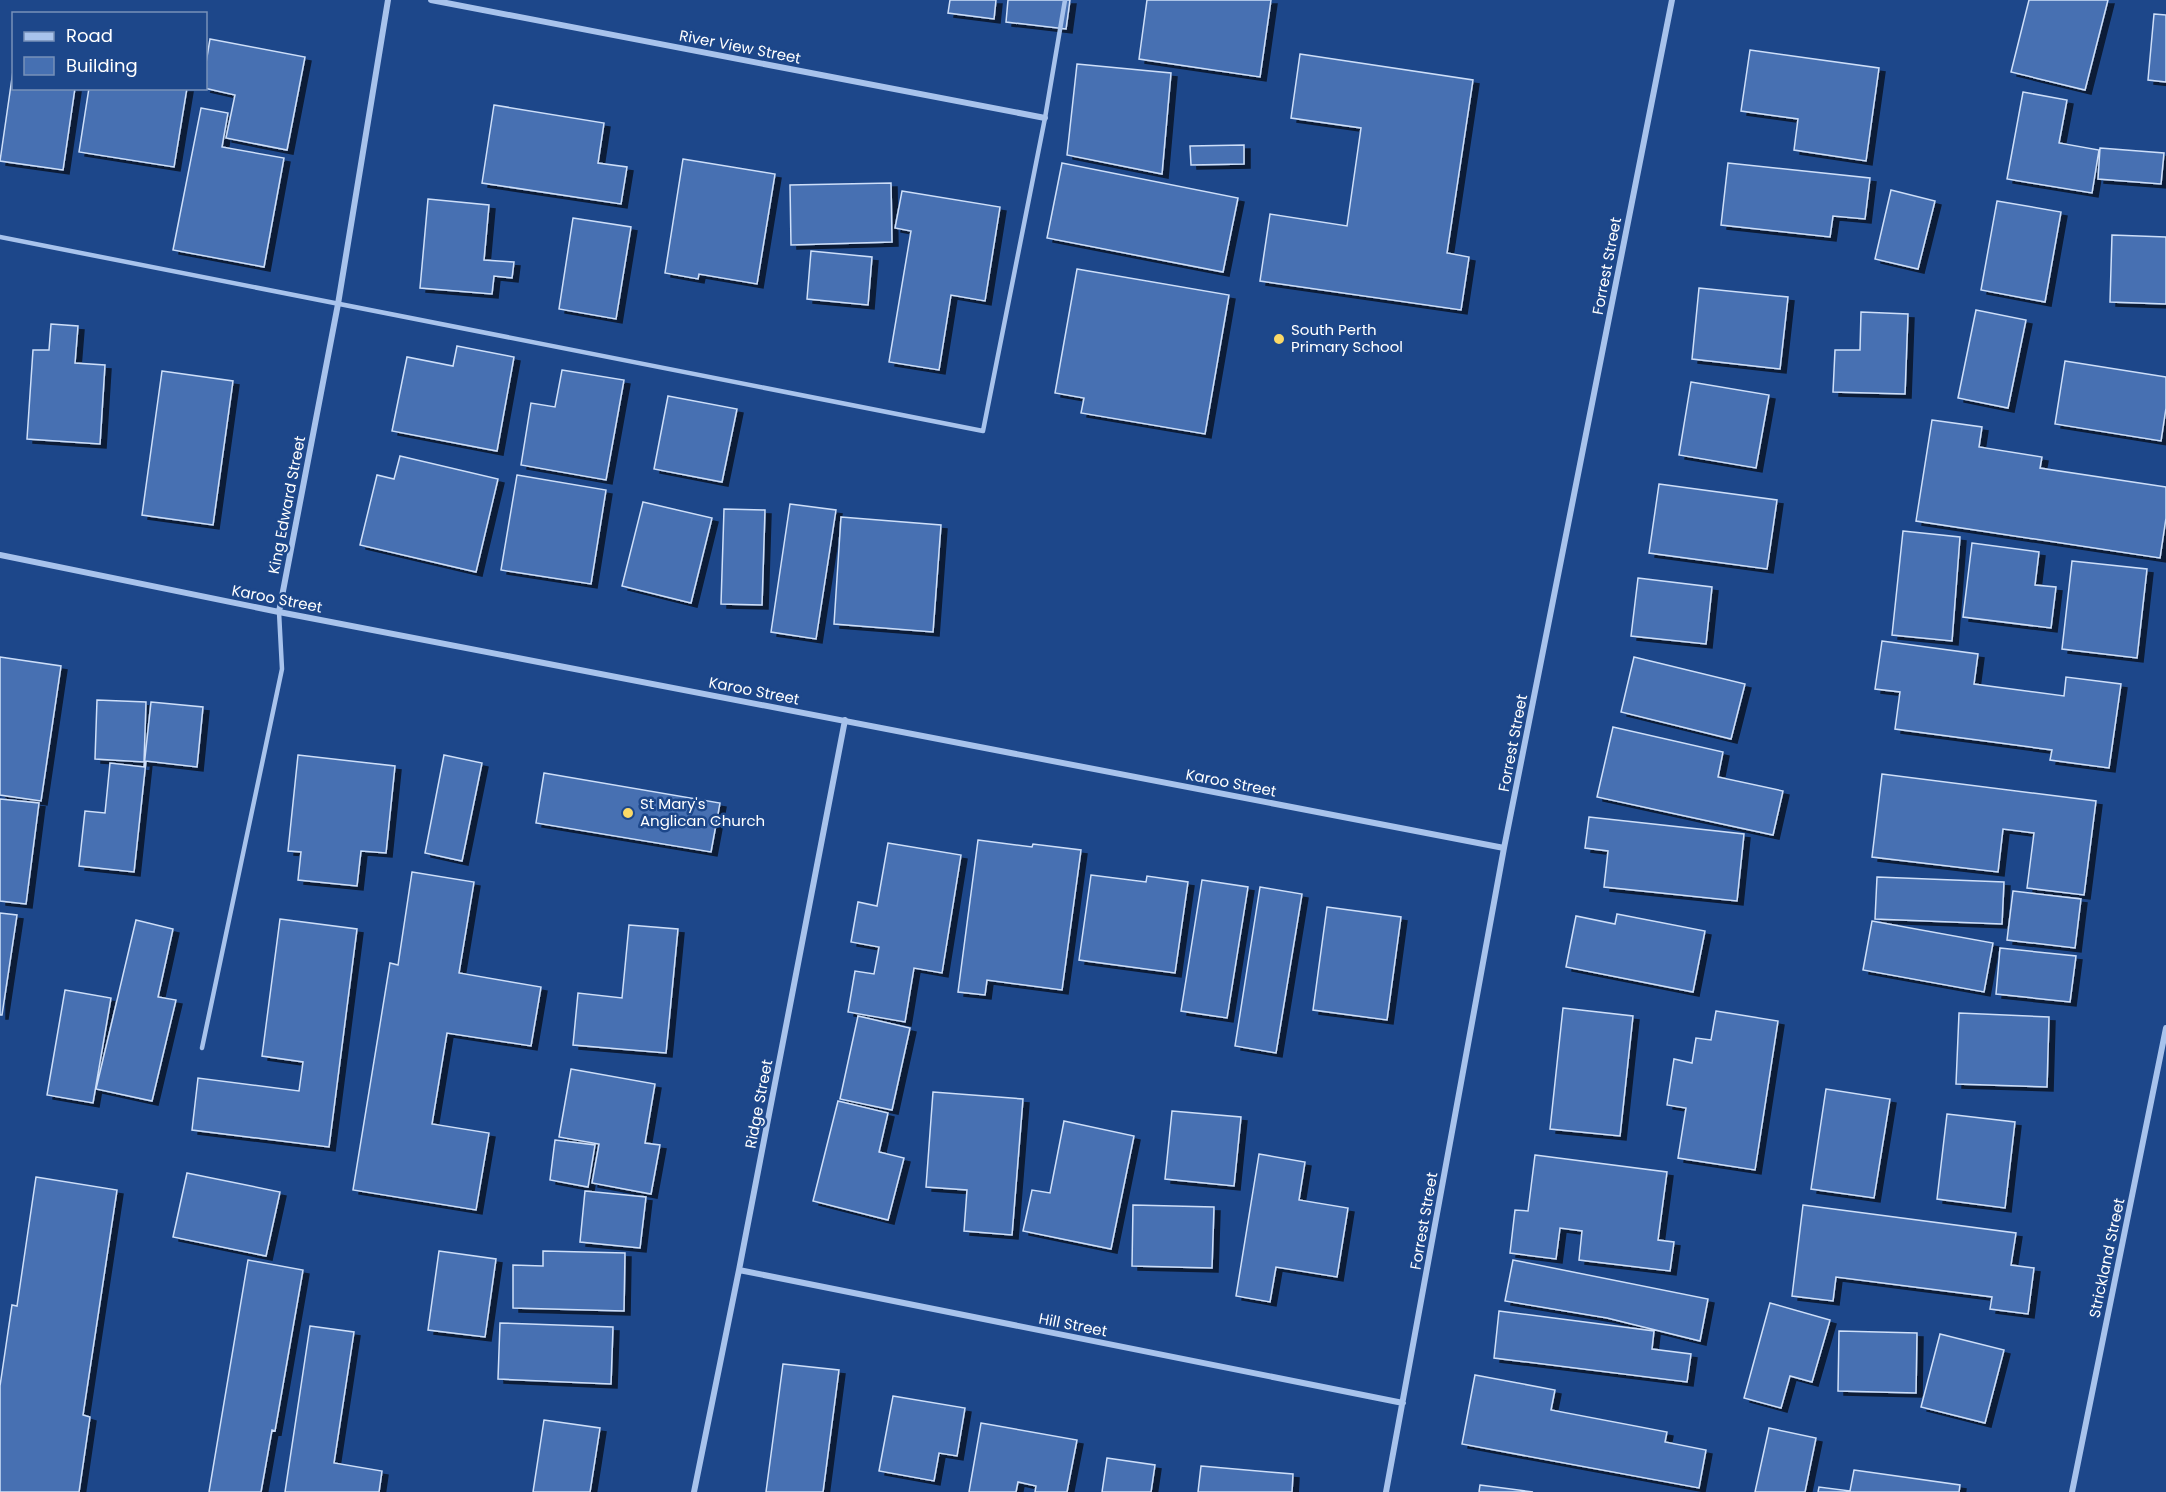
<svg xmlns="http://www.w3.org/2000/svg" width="2166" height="1492" viewBox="0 0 2166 1492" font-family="Poppins,sans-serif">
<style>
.building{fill:#4670b2;stroke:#cedff9;stroke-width:1.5;filter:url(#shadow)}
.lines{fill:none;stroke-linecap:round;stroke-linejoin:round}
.service{stroke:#a8c3ec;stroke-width:4.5}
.minor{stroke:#a8c3ec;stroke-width:6}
.poi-dot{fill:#fbd967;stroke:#1d478a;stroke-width:2}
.labels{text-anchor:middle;stroke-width:5;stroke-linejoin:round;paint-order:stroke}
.street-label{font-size:15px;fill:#fff;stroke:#1d478a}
.poi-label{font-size:15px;fill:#fff;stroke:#1d478a;text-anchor:start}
</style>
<defs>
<filter id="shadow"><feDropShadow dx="6" dy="4" stdDeviation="0" flood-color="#0009"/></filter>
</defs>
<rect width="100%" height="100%" fill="#1d478a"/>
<path class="building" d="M 950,0 L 996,0 L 994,19 L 948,13 Z
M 1008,0 L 1070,0 L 1066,29 L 1006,22 Z
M 1147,0 L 1271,0 L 1260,77 L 1139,59 Z
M 2029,0 L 2108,0 L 2085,90 L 2011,72 Z
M 2154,14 L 2166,15 L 2166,82 L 2148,80 Z
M 210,39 L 305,57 L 287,150 L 226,138 L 235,95 L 204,88 L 206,88 L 206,63 Z
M 1750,50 L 1879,68 L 1866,161 L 1794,150 L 1798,119 L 1741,111 Z
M 1300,54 L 1473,80 L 1447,253 L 1469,257 L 1461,310 L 1260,281 L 1270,214 L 1347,226 L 1361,128 L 1291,118 Z
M 14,64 L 14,88 L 75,88 L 63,170 L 0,161 Z
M 1077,64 L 1171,73 L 1162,174 L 1067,155 Z
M 89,88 L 187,88 L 174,167 L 79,152 Z
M 2023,92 L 2067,100 L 2059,143 L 2099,150 L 2092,193 L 2007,179 Z
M 494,105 L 604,123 L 598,163 L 627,167 L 621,204 L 482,183 Z
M 201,108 L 228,113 L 222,147 L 284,158 L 264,267 L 173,250 Z
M 1244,145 L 1244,164 L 1191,165 L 1190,146 Z
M 2100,148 L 2164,153 L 2161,184 L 2098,179 Z
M 683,159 L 775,174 L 757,284 L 699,274 L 698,279 L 665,273 Z
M 1062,163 L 1238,198 L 1223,272 L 1047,238 Z
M 1728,163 L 1870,178 L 1865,219 L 1833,216 L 1830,237 L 1721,225 Z
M 891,183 L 892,242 L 791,245 L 790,185 Z
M 1891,190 L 1935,201 L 1918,269 L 1875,259 Z
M 902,191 L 1000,207 L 985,301 L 951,295 L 939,370 L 889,362 L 911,231 L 895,228 Z
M 428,199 L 489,205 L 484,260 L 514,262 L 512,278 L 494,276 L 492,294 L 420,288 Z
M 1997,201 L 2061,212 L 2045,302 L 1981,290 Z
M 573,218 L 631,227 L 616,319 L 559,309 Z
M 2112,235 L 2166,237 L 2166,304 L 2110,302 Z
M 811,251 L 872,257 L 868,305 L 807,299 Z
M 1077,269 L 1229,295 L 1205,434 L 1081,413 L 1084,398 L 1055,393 Z
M 1699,288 L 1788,297 L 1780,369 L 1692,359 Z
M 1976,310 L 2026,320 L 2008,408 L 1958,398 Z
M 1861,312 L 1908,314 L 1905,394 L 1833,392 L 1835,350 L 1860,350 Z
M 51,324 L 78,326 L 75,363 L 105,365 L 100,444 L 27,439 L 33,350 L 49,350 Z
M 457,346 L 514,357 L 497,451 L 392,431 L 407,357 L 453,366 Z
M 2065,361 L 2166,377 L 2166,408 L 2161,441 L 2055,424 Z
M 562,370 L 624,380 L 606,480 L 521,465 L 531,403 L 555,407 Z
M 162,371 L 233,381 L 213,525 L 142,515 Z
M 1691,382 L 1769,395 L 1756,468 L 1679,455 Z
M 668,396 L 737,409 L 722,482 L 654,469 Z
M 1932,420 L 1982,427 L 1979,447 L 2042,457 L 2040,468 L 2166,487 L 2166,518 L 2160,558 L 1916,521 Z
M 400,456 L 498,479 L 476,572 L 360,545 L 377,475 L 394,479 Z
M 517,475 L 606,490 L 591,584 L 501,570 Z
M 1659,484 L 1777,500 L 1767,569 L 1649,553 Z
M 643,502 L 712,518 L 691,603 L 622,586 Z
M 790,504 L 836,510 L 816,639 L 771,632 Z
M 724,509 L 765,510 L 762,605 L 721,604 Z
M 841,517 L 941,525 L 933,632 L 834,624 Z
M 1903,531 L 1960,537 L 1952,641 L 1892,635 Z
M 1972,543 L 2039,552 L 2035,585 L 2056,587 L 2051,628 L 1963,617 Z
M 2072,561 L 2147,569 L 2137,658 L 2062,649 Z
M 1638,578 L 1712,587 L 1706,644 L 1631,636 Z
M 1882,641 L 1978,654 L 1974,684 L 2064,696 L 2066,677 L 2121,684 L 2109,768 L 2050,760 L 2052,750 L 1895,729 L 1900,692 L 1875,689 Z
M 0,657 L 61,666 L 41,801 L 0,795 Z
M 1634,657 L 1745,684 L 1731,739 L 1621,712 Z
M 97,700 L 146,702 L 144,762 L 95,759 Z
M 151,702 L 203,707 L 197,767 L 146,761 L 134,872 L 79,866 L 85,811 L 105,813 L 110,763 L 144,767 Z
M 1613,727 L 1723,752 L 1718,777 L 1783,791 L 1773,835 L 1597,797 Z
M 298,755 L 395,766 L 386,853 L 361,851 L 357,886 L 298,880 L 301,852 L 288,851 Z
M 444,755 L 482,763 L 462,861 L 425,853 Z
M 544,773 L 720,803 L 711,852 L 536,823 Z
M 1882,774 L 2096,801 L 2084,895 L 2027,888 L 2034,833 L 2003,829 L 1998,872 L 1872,857 Z
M 0,799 L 39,803 L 26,904 L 0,901 Z
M 1589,817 L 1744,834 L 1737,901 L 1604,887 L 1608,851 L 1585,848 Z
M 978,840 L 1032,847 L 1033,844 L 1081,850 L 1062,990 L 987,980 L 985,995 L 958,992 Z
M 888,843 L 961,855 L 942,973 L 914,968 L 905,1022 L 848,1012 L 855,971 L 874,974 L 879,947 L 851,942 L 858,902 L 877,906 Z
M 412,872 L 474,882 L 459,973 L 541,987 L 531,1046 L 447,1033 L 432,1124 L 489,1133 L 476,1210 L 353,1190 L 390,963 L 398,965 Z
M 1091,875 L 1146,882 L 1147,876 L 1188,882 L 1175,973 L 1079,960 Z
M 1877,877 L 2004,882 L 2002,924 L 1875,919 Z
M 1202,880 L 1248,887 L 1227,1018 L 1181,1011 Z
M 1260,887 L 1302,894 L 1276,1053 L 1235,1046 Z
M 2013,891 L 2081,899 L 2075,948 L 2007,940 Z
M 1327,907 L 1401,917 L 1387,1020 L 1313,1010 Z
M 0,913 L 17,915 L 2,1015 L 0,1015 Z
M 1617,914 L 1705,931 L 1693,992 L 1566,967 L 1576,916 L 1615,924 Z
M 280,919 L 357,929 L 329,1147 L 192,1130 L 198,1078 L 299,1091 L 303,1062 L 262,1056 Z
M 136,920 L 173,929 L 158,997 L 176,1000 L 152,1101 L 96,1089 Z
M 1872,921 L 1993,943 L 1984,992 L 1863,970 Z
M 629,925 L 678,929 L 666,1053 L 573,1045 L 578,993 L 622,998 Z
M 2000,948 L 2076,956 L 2070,1002 L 1996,994 Z
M 65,990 L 111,998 L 93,1103 L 47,1095 Z
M 1563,1008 L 1633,1016 L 1620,1136 L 1550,1129 Z
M 1716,1011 L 1778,1021 L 1755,1170 L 1678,1158 L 1686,1108 L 1667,1105 L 1674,1059 L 1692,1063 L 1696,1038 L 1711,1040 Z
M 1959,1013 L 2049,1017 L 2047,1087 L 1956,1084 Z
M 858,1016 L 910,1028 L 892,1110 L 840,1099 Z
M 571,1069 L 655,1084 L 645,1143 L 660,1145 L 651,1194 L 592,1183 L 599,1144 L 559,1137 Z
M 1826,1089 L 1890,1099 L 1874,1198 L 1811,1189 Z
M 933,1092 L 1023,1099 L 1012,1235 L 964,1231 L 967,1190 L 926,1187 Z
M 838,1101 L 888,1113 L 879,1152 L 904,1158 L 888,1220 L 813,1201 Z
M 1172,1111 L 1241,1117 L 1234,1186 L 1165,1179 Z
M 1947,1114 L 2015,1122 L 2005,1208 L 1937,1199 Z
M 1064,1121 L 1134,1136 L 1111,1249 L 1023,1231 L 1032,1190 L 1050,1193 Z
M 555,1140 L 595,1145 L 588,1187 L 550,1180 Z
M 1259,1154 L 1305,1162 L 1299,1200 L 1348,1208 L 1337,1277 L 1276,1267 L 1270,1302 L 1236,1296 Z
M 1535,1155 L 1667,1172 L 1658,1240 L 1674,1242 L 1670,1271 L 1579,1260 L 1582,1231 L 1560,1228 L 1556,1259 L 1510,1253 L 1515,1210 L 1528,1211 Z
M 187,1173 L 280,1192 L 266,1256 L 173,1237 Z
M 36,1177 L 117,1190 L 83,1415 L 90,1417 L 79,1492 L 0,1492 L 0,1386 L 12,1305 L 17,1306 Z
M 585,1191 L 646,1197 L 640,1248 L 580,1242 Z
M 1133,1205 L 1214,1207 L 1212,1268 L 1132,1266 Z
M 1803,1205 L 2016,1233 L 2011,1265 L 2034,1268 L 2028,1314 L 1990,1309 L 1992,1297 L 1836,1277 L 1833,1301 L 1792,1296 Z
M 439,1251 L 496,1259 L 485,1337 L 428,1330 Z
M 543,1251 L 625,1253 L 624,1311 L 513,1308 L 513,1265 L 543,1266 Z
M 248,1260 L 303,1270 L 275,1431 L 272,1430 L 261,1492 L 209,1492 Z
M 1513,1260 L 1708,1299 L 1700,1341 L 1607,1318 L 1505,1301 Z
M 1770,1303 L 1830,1320 L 1812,1382 L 1790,1376 L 1781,1408 L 1744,1398 Z
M 1499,1311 L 1654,1331 L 1652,1349 L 1691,1354 L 1687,1382 L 1494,1358 Z
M 500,1323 L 613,1327 L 611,1384 L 498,1379 Z
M 310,1326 L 354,1332 L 334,1463 L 382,1471 L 379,1492 L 285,1492 Z
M 1839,1331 L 1917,1333 L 1916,1393 L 1838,1391 Z
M 1940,1334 L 2004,1350 L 1985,1423 L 1921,1407 Z
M 783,1364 L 839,1370 L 823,1492 L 766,1492 Z
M 1475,1375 L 1555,1390 L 1551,1410 L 1667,1432 L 1665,1442 L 1706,1450 L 1699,1488 L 1462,1444 Z
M 893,1396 L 965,1408 L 957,1456 L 939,1453 L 934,1481 L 879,1471 Z
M 544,1420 L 600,1428 L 590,1492 L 533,1492 Z
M 981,1423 L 1077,1440 L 1067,1492 L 1035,1492 L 1036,1486 L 1018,1482 L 1016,1492 L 969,1492 Z
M 1769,1428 L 1816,1438 L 1805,1492 L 1755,1492 Z
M 1107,1458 L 1155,1465 L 1151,1492 L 1102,1492 Z
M 1201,1466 L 1293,1474 L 1292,1492 L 1198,1492 Z
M 1854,1470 L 1960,1485 L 1959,1492 L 1818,1492 L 1819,1487 L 1850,1491 Z
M 1480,1485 L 1533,1492 L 1479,1492 Z"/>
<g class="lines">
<path class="service" d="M 0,237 L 983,431 L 1045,118 L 1065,0
M 202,1048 L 282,669 L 279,612"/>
<path class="minor" d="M 431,0 L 1045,118
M 0,555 L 279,612 L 1504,848
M 279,612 L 338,304 L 388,0
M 739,1270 L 1403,1403
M 694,1492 L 739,1270 L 845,720
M 1386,1492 L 1504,848 L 1672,0
M 2072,1492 L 2166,1028"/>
</g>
<g class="poi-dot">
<circle cx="1279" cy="339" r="6"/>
<circle cx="628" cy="813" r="6"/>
</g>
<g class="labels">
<g class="street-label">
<text transform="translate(740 47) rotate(11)" y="5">River View Street</text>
<text transform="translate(1607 266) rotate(-79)" y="5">Forrest Street</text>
<text transform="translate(287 505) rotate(-79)" y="5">King Edward Street</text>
<text transform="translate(277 599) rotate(11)" y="5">Karoo Street</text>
<text transform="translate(754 691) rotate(11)" y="5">Karoo Street</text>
<text transform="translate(1513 743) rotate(-79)" y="5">Forrest Street</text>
<text transform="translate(1231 783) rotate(11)" y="5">Karoo Street</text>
<text transform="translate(759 1104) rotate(-79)" y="5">Ridge Street</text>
<text transform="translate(1424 1221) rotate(-80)" y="5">Forrest Street</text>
<text transform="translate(2107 1258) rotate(-78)" y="5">Strickland Street</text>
<text transform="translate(1073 1325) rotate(11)" y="5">Hill Street</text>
</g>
<g class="poi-label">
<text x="1291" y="335">South Perth<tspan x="1291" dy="17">Primary School</tspan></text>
<text x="640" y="809">St Mary's<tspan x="640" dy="17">Anglican Church</tspan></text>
</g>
</g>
<rect x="12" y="12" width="195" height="78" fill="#1d478a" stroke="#7791b9" stroke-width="1.5"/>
<rect x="24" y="32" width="30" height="9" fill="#a8c3ec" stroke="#7791b9" stroke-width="1.5"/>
<text x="66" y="42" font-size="18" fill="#ffffff">Road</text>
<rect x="24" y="57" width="30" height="18" fill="#4670b2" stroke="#7791b9" stroke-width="1.5"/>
<text x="66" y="72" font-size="18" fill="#ffffff">Building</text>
</svg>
